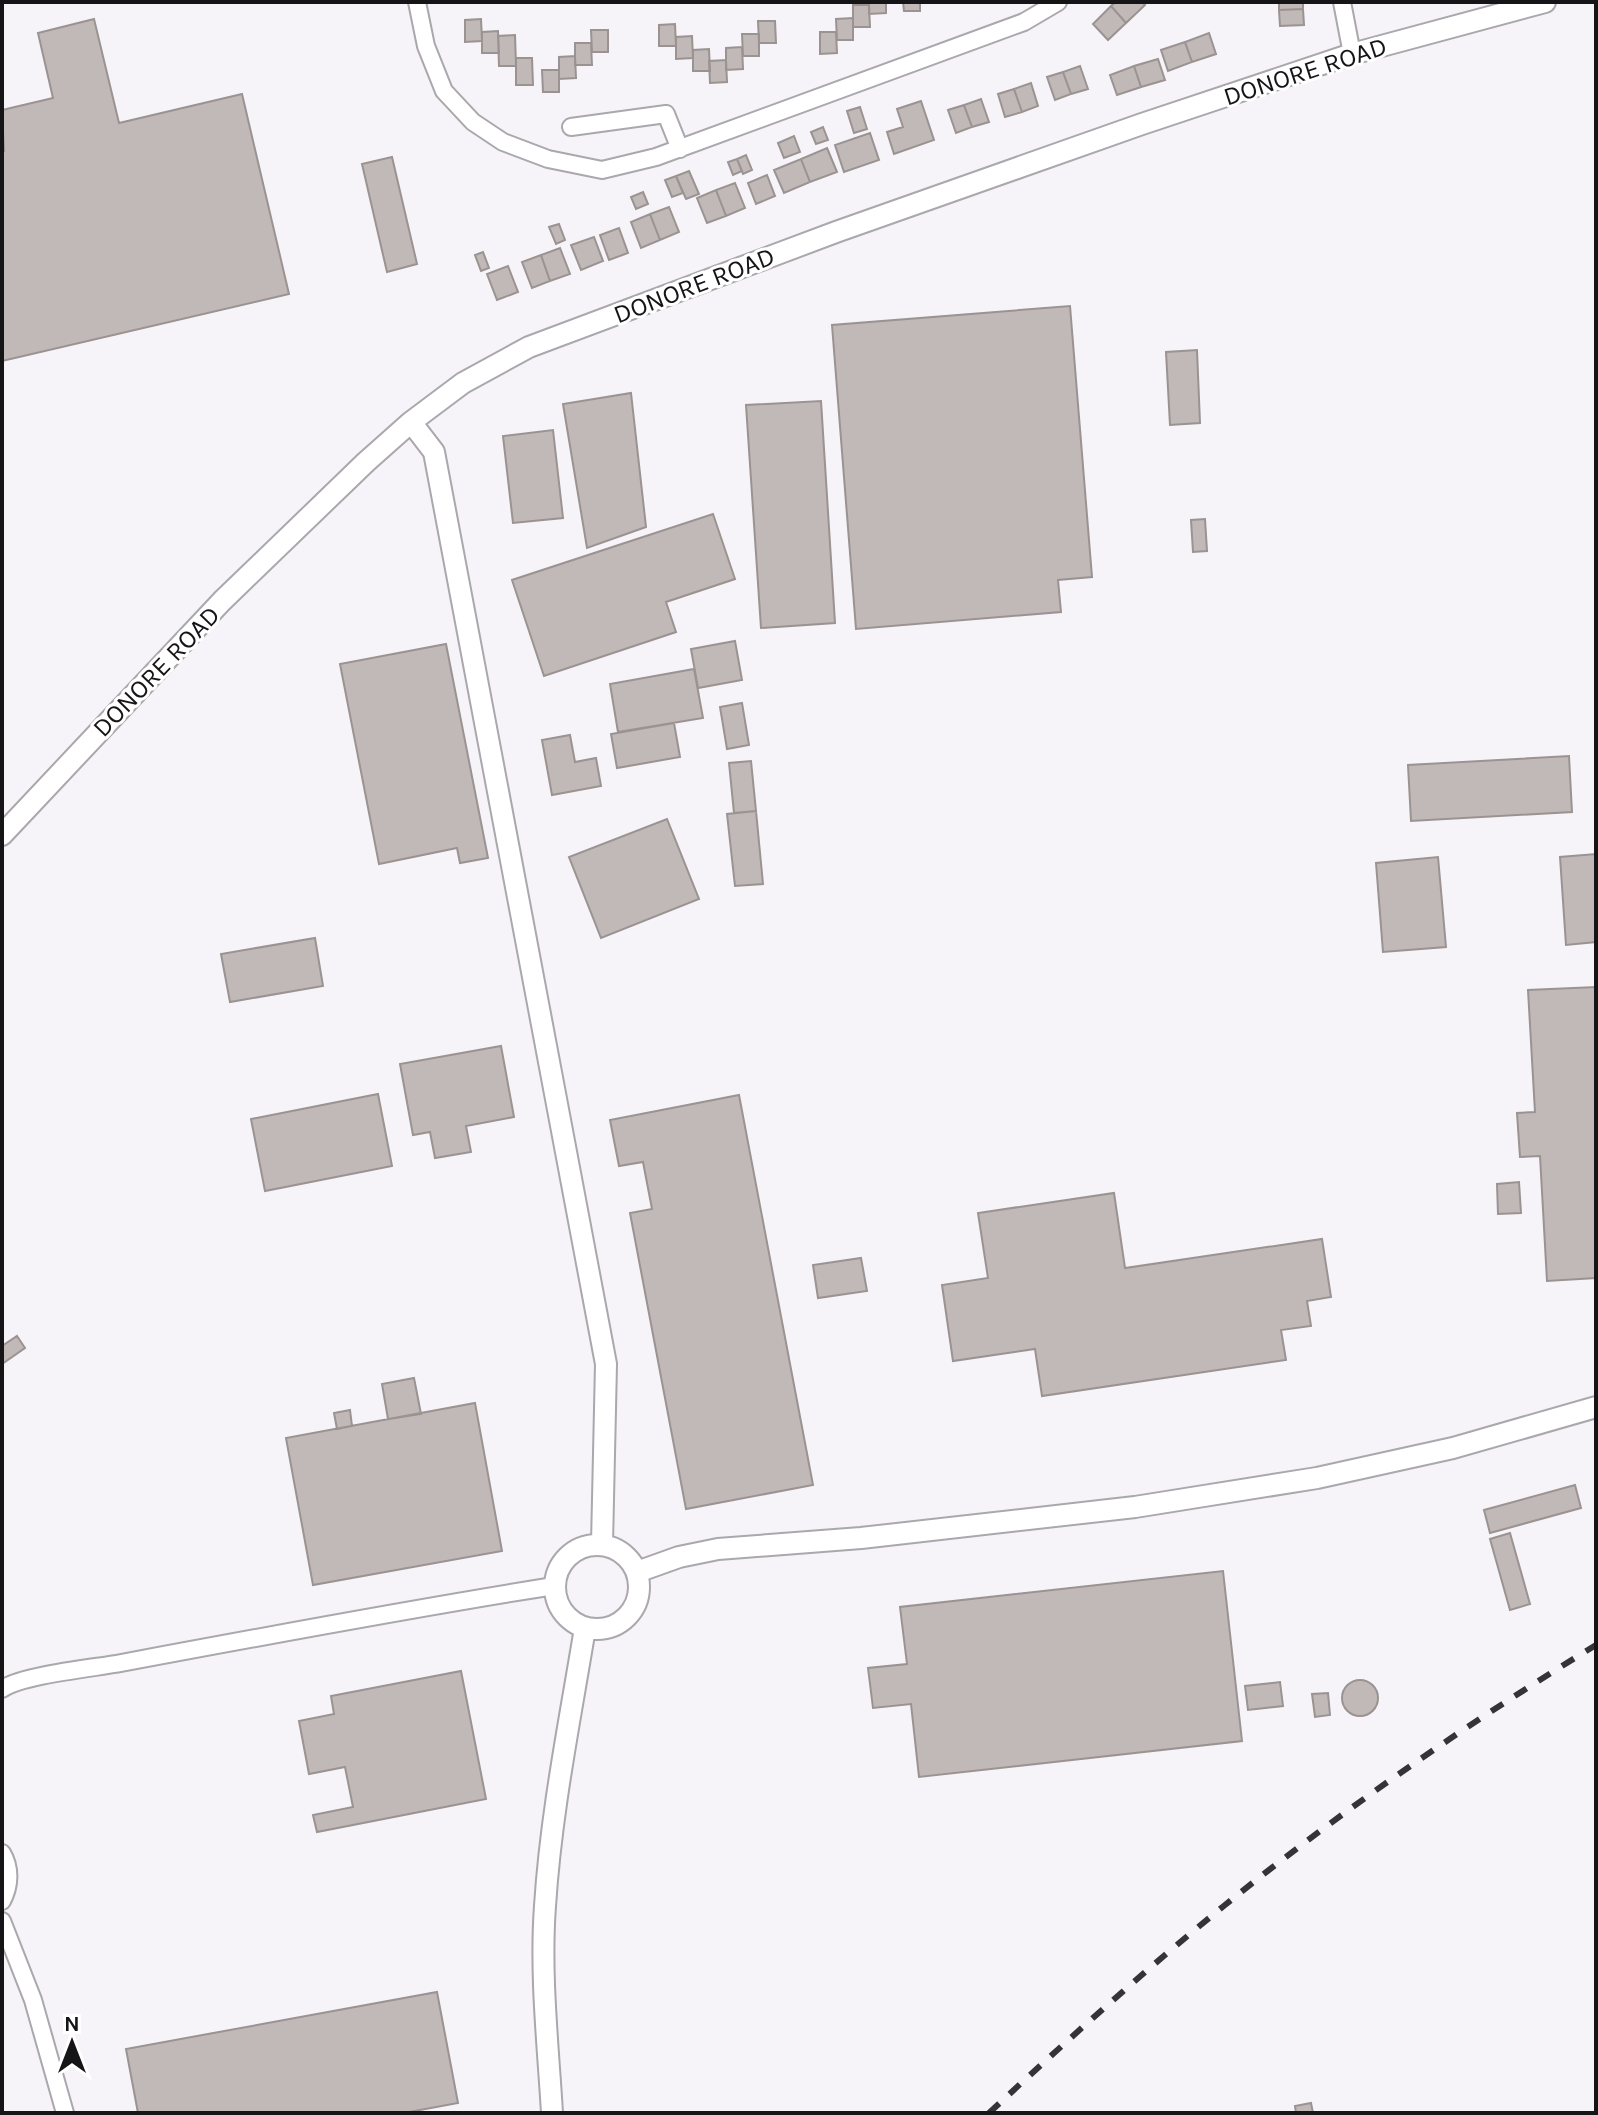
<svg xmlns="http://www.w3.org/2000/svg" width="1598" height="2115" viewBox="0 0 1598 2115" font-family="Karla,sans-serif">
<style>
.building{fill:#c0b9b7;stroke:#9a9391;stroke-width:2}
.lines{fill:none;stroke-linecap:round;stroke-linejoin:round}
.minor-casing{stroke:#aaa7ad;stroke-width:20}
.tertiary-casing{stroke:#aaa7ad;stroke-width:24}
.minor{stroke:#fff;stroke-width:16}
.tertiary{stroke:#fff;stroke-width:20}
.rail{stroke:#343335;stroke-width:6;stroke-dasharray:14 14;stroke-linecap:butt}
.labels{text-anchor:middle;stroke-width:6;stroke-linejoin:round;paint-order:stroke}
.street-label{font-size:26px;fill:#151416;stroke:#fff}
</style>
<rect width="100%" height="100%" fill="#f6f3f9"/>
<path class="building" d="M 869,2 L 886,2 L 886,13 L 869,14 Z
M 903,2 L 920,2 L 920,11 L 904,11 Z
M 1116,2 L 1142,2 L 1145,5 L 1126,23 L 1111,6 Z
M 1279,2 L 1303,2 L 1303,9 L 1279,10 Z
M 853,5 L 869,5 L 870,27 L 853,27 Z
M 1111,6 L 1126,23 L 1108,40 L 1093,24 Z
M 1303,9 L 1304,25 L 1280,26 L 1279,10 Z
M 853,18 L 853,40 L 837,40 L 836,19 Z
M 94,19 L 119,123 L 242,94 L 289,294 L 2,361 L 2,151 L 4,151 L 2,110 L 53,98 L 38,33 Z
M 481,19 L 482,41 L 465,42 L 465,20 Z
M 758,21 L 775,21 L 776,43 L 759,43 Z
M 675,24 L 676,46 L 659,46 L 659,25 Z
M 591,30 L 608,30 L 608,52 L 592,52 Z
M 498,31 L 499,53 L 482,53 L 482,32 Z
M 820,32 L 836,32 L 837,53 L 820,54 Z
M 1209,33 L 1216,54 L 1192,62 L 1185,42 Z
M 742,34 L 759,34 L 759,56 L 743,56 Z
M 515,35 L 516,66 L 499,66 L 498,36 Z
M 692,36 L 693,58 L 676,59 L 676,37 Z
M 1185,42 L 1192,62 L 1168,71 L 1161,50 Z
M 575,43 L 591,43 L 592,65 L 575,65 Z
M 742,47 L 743,69 L 726,70 L 726,48 Z
M 709,49 L 710,71 L 693,71 L 693,50 Z
M 575,56 L 576,78 L 559,79 L 559,57 Z
M 516,58 L 532,58 L 533,85 L 516,85 Z
M 1158,59 L 1165,80 L 1141,87 L 1134,66 Z
M 726,60 L 727,82 L 710,83 L 709,61 Z
M 1080,66 L 1088,89 L 1071,94 L 1063,72 Z
M 1134,66 L 1141,87 L 1117,95 L 1110,75 Z
M 542,70 L 559,70 L 559,92 L 543,92 Z
M 1063,72 L 1071,94 L 1055,100 L 1047,77 Z
M 1031,83 L 1038,106 L 1022,112 L 1014,89 Z
M 1014,89 L 1022,112 L 1005,117 L 998,94 Z
M 981,99 L 989,122 L 972,127 L 964,105 Z
M 921,101 L 934,140 L 894,154 L 887,132 L 903,127 L 897,109 Z
M 964,105 L 972,127 L 956,133 L 948,110 Z
M 860,107 L 867,129 L 854,133 L 847,111 Z
M 823,127 L 828,140 L 816,144 L 811,132 Z
M 870,133 L 879,160 L 844,172 L 835,145 Z
M 794,136 L 800,152 L 784,158 L 778,143 Z
M 827,148 L 837,172 L 810,182 L 801,159 Z
M 746,155 L 752,170 L 743,174 L 737,159 Z
M 392,157 L 417,264 L 387,272 L 362,164 Z
M 737,159 L 742,171 L 733,175 L 728,162 Z
M 801,159 L 810,182 L 784,193 L 774,170 Z
M 689,171 L 699,194 L 686,199 L 676,176 Z
M 767,175 L 775,196 L 756,204 L 748,183 Z
M 676,176 L 683,193 L 672,197 L 665,180 Z
M 735,183 L 745,208 L 726,216 L 716,190 Z
M 716,190 L 726,216 L 707,223 L 697,198 Z
M 643,192 L 648,204 L 636,209 L 631,197 Z
M 669,207 L 679,232 L 660,240 L 650,214 Z
M 650,214 L 660,240 L 641,248 L 631,222 Z
M 559,224 L 565,240 L 556,244 L 549,227 Z
M 619,228 L 628,253 L 609,260 L 600,235 Z
M 594,237 L 603,261 L 581,270 L 571,245 Z
M 560,248 L 570,274 L 550,281 L 541,255 Z
M 483,252 L 489,268 L 481,271 L 475,255 Z
M 541,255 L 550,281 L 532,288 L 522,262 Z
M 508,266 L 518,292 L 497,300 L 487,274 Z
M 1070,306 L 1092,577 L 1058,580 L 1061,612 L 856,629 L 832,325 Z
M 1197,350 L 1200,423 L 1170,425 L 1166,352 Z
M 631,393 L 646,527 L 587,548 L 563,404 Z
M 821,401 L 835,623 L 761,628 L 746,405 Z
M 553,430 L 563,518 L 513,523 L 503,436 Z
M 713,514 L 735,579 L 666,602 L 676,632 L 544,676 L 512,580 Z
M 1205,519 L 1207,551 L 1193,552 L 1191,520 Z
M 735,641 L 742,680 L 698,688 L 691,649 Z
M 446,644 L 488,858 L 460,863 L 457,848 L 379,864 L 340,664 Z
M 694,669 L 703,718 L 618,732 L 610,684 Z
M 742,703 L 749,745 L 727,749 L 720,707 Z
M 674,723 L 680,757 L 617,768 L 611,734 Z
M 570,735 L 575,762 L 596,758 L 601,786 L 552,795 L 542,740 Z
M 1569,756 L 1572,812 L 1411,821 L 1408,765 Z
M 751,761 L 756,811 L 734,813 L 729,763 Z
M 756,811 L 763,884 L 735,886 L 727,814 Z
M 667,819 L 699,899 L 601,938 L 569,857 Z
M 1596,854 L 1596,942 L 1566,945 L 1560,857 Z
M 1438,857 L 1446,947 L 1383,952 L 1376,863 Z
M 315,938 L 323,986 L 230,1002 L 221,954 Z
M 1596,987 L 1596,1278 L 1547,1281 L 1540,1156 L 1520,1157 L 1517,1113 L 1535,1112 L 1528,990 Z
M 501,1046 L 514,1117 L 466,1126 L 471,1152 L 435,1158 L 430,1132 L 413,1135 L 400,1064 Z
M 378,1094 L 392,1166 L 265,1191 L 251,1119 Z
M 739,1095 L 813,1485 L 686,1509 L 630,1213 L 652,1209 L 643,1162 L 619,1166 L 610,1120 Z
M 1519,1182 L 1521,1213 L 1498,1214 L 1497,1184 Z
M 1114,1193 L 1125,1268 L 1322,1239 L 1331,1297 L 1307,1301 L 1311,1326 L 1281,1330 L 1286,1360 L 1042,1396 L 1035,1349 L 953,1361 L 942,1285 L 988,1278 L 978,1213 Z
M 861,1258 L 867,1291 L 818,1298 L 813,1265 Z
M 17,1336 L 25,1348 L 2,1364 L 2,1346 Z
M 414,1378 L 421,1414 L 388,1419 L 382,1384 Z
M 475,1403 L 502,1551 L 313,1585 L 286,1438 Z
M 350,1410 L 352,1426 L 337,1429 L 334,1413 Z
M 1575,1485 L 1581,1508 L 1490,1533 L 1484,1510 Z
M 1510,1533 L 1530,1604 L 1510,1610 L 1490,1539 Z
M 1223,1571 L 1242,1741 L 919,1777 L 911,1704 L 873,1708 L 868,1668 L 907,1664 L 900,1607 Z
M 461,1671 L 486,1799 L 317,1832 L 313,1815 L 353,1807 L 345,1767 L 309,1774 L 299,1721 L 334,1714 L 331,1696 Z
M1342 1698a18 18 0 1 1 36 0a18 18 0 1 1-36 0Z
M 1280,1682 L 1283,1706 L 1248,1710 L 1245,1686 Z
M 1328,1693 L 1330,1715 L 1315,1717 L 1312,1694 Z
M 437,1992 L 458,2103 L 404,2113 L 138,2113 L 126,2049 Z
M 1311,2103 L 1313,2113 L 1296,2113 L 1295,2106 Z"/>
<g class="lines">
<defs>
<path id="minor" d="M 417,2 L 426,46 L 444,91 L 473,122 L 503,142 L 548,159 L 602,170 L 656,157 L 1024,22 L 1058,2
M 1342,2 L 1352,54
M 571,127 L 666,114 L 680,149
M 2,1689 C 22,1675 94,1668 121,1663 C 265,1636 409,1609 554,1586
M 2,1853 C 11,1868 10,1886 2,1901
M 2,1921 L 33,2000 L 65,2113"/>
<path id="tertiary" d="M 411,422 L 434,452 L 606,1364 L 602,1544
M 2,835 L 222,601 L 366,462 L 411,422 L 463,383 L 529,347 L 836,232 L 1142,124 L 1352,54 L 1545,2
M555 1587a42 42 0 1 1 84 0a42 42 0 1 1-84 0Z
M 637,1572 L 679,1557 L 718,1549 L 861,1538 L 1135,1507 L 1317,1478 L 1453,1448 L 1596,1407
M 552,2113 C 548,2045 540,1974 545,1906 C 551,1812 570,1720 585,1628"/>
</defs>
<use href="#minor" class="minor-casing"/>
<use href="#tertiary" class="tertiary-casing"/>
<use href="#minor" class="minor"/>
<use href="#tertiary" class="tertiary"/>
<path class="rail" d="M 989,2113 C 1077,2031 1166,1951 1260,1877 C 1367,1793 1480,1716 1596,1645"/>
</g>
<g class="labels">
<g class="street-label">
<text transform="translate(1305 71) rotate(-18)" y="9">DONORE ROAD</text>
<text transform="translate(694 285) rotate(-21)" y="9">DONORE ROAD</text>
<text transform="translate(156 671) rotate(-46)" y="9">DONORE ROAD</text>
</g>
</g>
<rect width="1598" height="2115" fill="none" stroke="#151416" stroke-width="8"/>
<g transform="translate(72 2043)" stroke="#ffffff" stroke-width="6" paint-order="stroke">
<path d="M0-6L14 30L0 20L-14 30Z" fill="#151416"/>
<text y="-12" font-size="22" font-weight="bold" text-anchor="middle" fill="#151416">N</text>
</g>
</svg>
